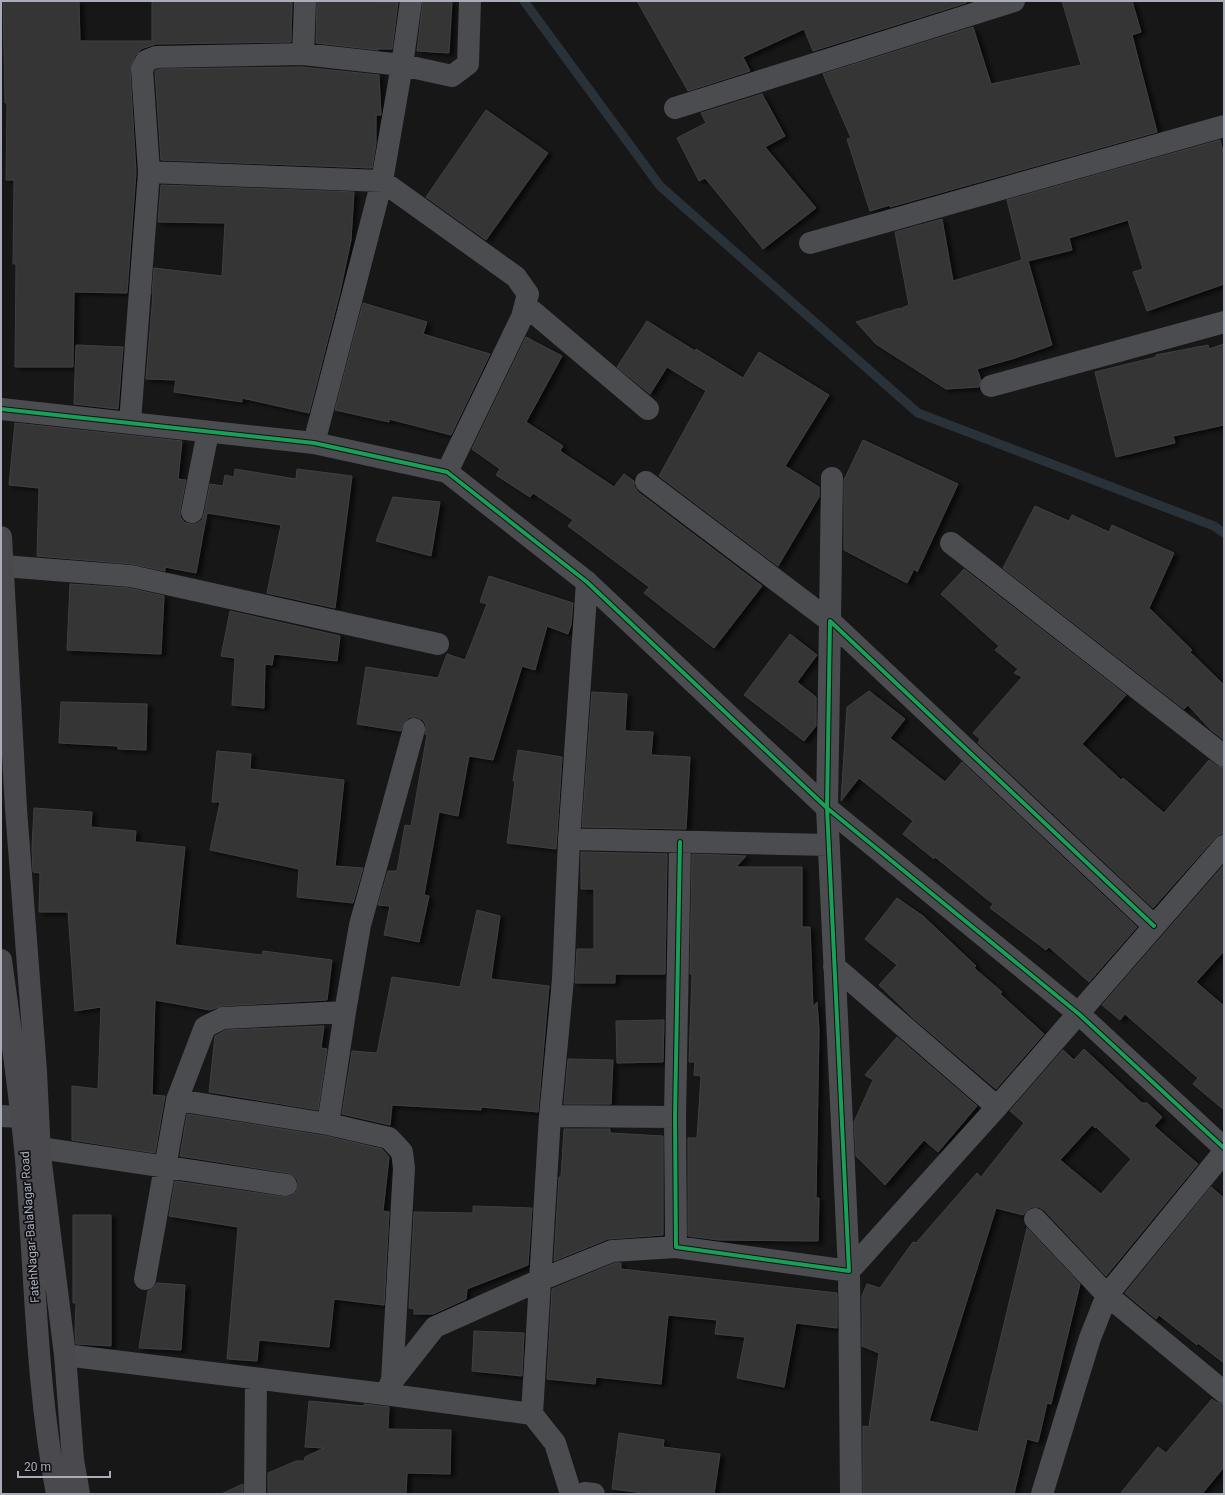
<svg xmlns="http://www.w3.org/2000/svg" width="1225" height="1495" viewBox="0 0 1225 1495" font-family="Roboto,sans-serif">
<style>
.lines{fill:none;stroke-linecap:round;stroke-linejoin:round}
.stream{stroke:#2a3239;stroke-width:9}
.building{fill:#353536;stroke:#3f4043;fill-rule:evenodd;filter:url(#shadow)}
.minor{stroke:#4b4c50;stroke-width:22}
.tertiary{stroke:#4b4c50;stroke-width:22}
.secondary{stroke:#4a4a4e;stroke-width:22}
.cycleway-casing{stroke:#111113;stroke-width:6}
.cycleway{stroke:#1a9f57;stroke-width:4}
.labels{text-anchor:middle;stroke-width:3.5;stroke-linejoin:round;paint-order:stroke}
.street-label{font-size:12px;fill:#a8adb8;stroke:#111113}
</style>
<defs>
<filter id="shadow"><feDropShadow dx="4.5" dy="2.5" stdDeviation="2" flood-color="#0009"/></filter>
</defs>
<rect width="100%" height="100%" fill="#171717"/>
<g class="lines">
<path class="stream" d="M 524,1 L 660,186 L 918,413 L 1214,526 L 1224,533"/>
</g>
<path class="building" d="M 3,1 L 79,1 L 80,41 L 152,41 L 152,1 L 292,1 L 291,42 L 156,44 L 141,49 L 135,56 L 130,71 L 136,172 L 127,293 L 74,292 L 73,367 L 15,367 L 16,264 L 13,264 L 14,180 L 6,180 L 7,103 L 5,103 Z
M 317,1 L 398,2 L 392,49 L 378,49 L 378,50 L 316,43 Z
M 423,1 L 452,1 L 449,53 L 417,51 Z
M 637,1 L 966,1 L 966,3 L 813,51 L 804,29 L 743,57 L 750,71 L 688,91 Z
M 1062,1 L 1132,1 L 1141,32 L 1132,35 L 1157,132 L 890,207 L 890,205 L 870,211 L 847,139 L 851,138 L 823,74 L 973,27 L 991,84 L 1081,65 Z
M 302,67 L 379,75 L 381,115 L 376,115 L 376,143 L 372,168 L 161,160 L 155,71 L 159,69 Z
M 762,94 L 785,136 L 765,147 L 816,208 L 763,249 L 705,178 L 699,181 L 677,138 L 706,123 L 701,113 Z
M 486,110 L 548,153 L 486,240 L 426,197 Z
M 1220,140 L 1224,155 L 1224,284 L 1147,311 L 1133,272 L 1143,269 L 1128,220 L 1069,238 L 1072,250 L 1028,261 L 1052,345 L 1015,358 L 977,369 L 981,380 L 979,387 L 946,389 L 876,344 L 856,322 L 900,308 L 903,311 L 902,308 L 909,305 L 895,232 L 942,219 L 953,281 L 1022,260 L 1007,200 Z
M 161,185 L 354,192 L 351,240 L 340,292 L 309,413 L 242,398 L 242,402 L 174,392 L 176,380 L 146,379 L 153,294 L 152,294 L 154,268 L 222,276 L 225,223 L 158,222 Z
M 363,303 L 427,322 L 423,334 L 490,354 L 451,435 L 389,419 L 389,422 L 335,410 Z
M 647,321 L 695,351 L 696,349 L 743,378 L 759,352 L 829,395 L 785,466 L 819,487 L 819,497 L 778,566 L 659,476 L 706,391 L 667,367 L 650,394 L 617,367 Z
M 526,337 L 562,356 L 526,422 L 563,446 L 560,451 L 614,487 L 624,474 L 634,481 L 634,486 L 638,492 L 762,586 L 714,648 L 644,593 L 649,587 L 568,526 L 573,520 L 533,493 L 530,497 L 496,475 L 500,469 L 472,449 Z
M 1224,344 L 1224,425 L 1173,436 L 1175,443 L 1116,457 L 1095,372 L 1156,357 L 1156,355 L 1208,345 L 1209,349 Z
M 76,345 L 123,347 L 118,409 L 74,404 Z
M 15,423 L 182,441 L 178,479 L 186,480 L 180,510 L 180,516 L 184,522 L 190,524 L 196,524 L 202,520 L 204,514 L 210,484 L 223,486 L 225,475 L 234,477 L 235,469 L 296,479 L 297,469 L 352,476 L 335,608 L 267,593 L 281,525 L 207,513 L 196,573 L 165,567 L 165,571 L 132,564 L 37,556 L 39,488 L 9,485 Z
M 863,440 L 958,484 L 917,572 L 914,569 L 907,583 L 844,550 L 844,480 Z
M 393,497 L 440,502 L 431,556 L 376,541 Z
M 1035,506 L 1069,521 L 1072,515 L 1109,532 L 1112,525 L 1174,553 L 1149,608 L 1192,650 L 1190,652 L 1224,685 L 1224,740 L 1210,729 L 1188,705 L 1184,709 L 1003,568 Z
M 964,569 L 1126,695 L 1082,744 L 1121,780 L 1123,778 L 1164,813 L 1209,760 L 1217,766 L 1224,768 L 1224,834 L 1220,834 L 1215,838 L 1153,908 L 978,743 L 980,739 L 973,733 L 1022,677 L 1014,673 L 1018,669 L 995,650 L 999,646 L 941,594 Z
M 489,576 L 573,603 L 571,625 L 568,634 L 547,626 L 535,670 L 522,666 L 493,760 L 469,756 L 458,816 L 439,812 L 424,895 L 429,896 L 419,942 L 384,935 L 390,906 L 378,905 L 388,871 L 397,871 L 405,825 L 411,826 L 427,735 L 425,734 L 426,725 L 423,720 L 417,717 L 410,717 L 406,720 L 401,731 L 357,724 L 366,667 L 438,678 L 447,654 L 465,660 L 487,604 L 480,602 Z
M 70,584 L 129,588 L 164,596 L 161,654 L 67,650 Z
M 230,611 L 340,636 L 337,661 L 274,654 L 272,665 L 265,664 L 264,708 L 232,705 L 235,658 L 221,656 Z
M 790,634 L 817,655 L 797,682 L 816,697 L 816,726 L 804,741 L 744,695 Z
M 869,691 L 905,719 L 890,738 L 945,782 L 962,762 L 1137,927 L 1089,982 L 1049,947 L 1046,950 L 990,908 L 993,904 L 935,857 L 934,859 L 903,834 L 913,821 L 859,778 L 841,801 L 847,707 Z
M 592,692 L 627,694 L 625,731 L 653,732 L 651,755 L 690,757 L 686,829 L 582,827 Z
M 61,702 L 147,704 L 146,750 L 118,749 L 118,746 L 59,743 Z
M 518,750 L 562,757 L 556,849 L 507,843 L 515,781 L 513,781 Z
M 217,751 L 251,754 L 250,769 L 344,780 L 335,866 L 363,868 L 353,903 L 297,897 L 299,869 L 210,850 L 220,802 L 212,802 Z
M 34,808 L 92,812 L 91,827 L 136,831 L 135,842 L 185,847 L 175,945 L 262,955 L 263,951 L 332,960 L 327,1000 L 222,1006 L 210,1010 L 155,1000 L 152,1095 L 165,1096 L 155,1153 L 72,1140 L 72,1086 L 98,1089 L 101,1007 L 75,1011 L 68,912 L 39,912 L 40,873 L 33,872 L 32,848 Z
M 581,852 L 667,854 L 665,974 L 615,974 L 615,983 L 575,983 L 577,949 L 594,949 L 594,889 L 581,889 Z
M 692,854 L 746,856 L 736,867 L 802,867 L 802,927 L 810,927 L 813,1007 L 817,1002 L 819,1030 L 816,1198 L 819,1198 L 818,1241 L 719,1240 L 688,1236 L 688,1138 L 697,1138 L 701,1076 L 694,1075 L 695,1062 L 689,1062 L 692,974 L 690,974 Z
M 1224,865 L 1224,951 L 1196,982 L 1224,1006 L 1224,1110 L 1193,1084 L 1198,1078 L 1125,1014 L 1120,1020 L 1102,1005 Z
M 897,898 L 923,916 L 976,966 L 974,968 L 1002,992 L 1000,994 L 1044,1034 L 996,1089 L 913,1018 L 879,985 L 897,965 L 865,939 Z
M 477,910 L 500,916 L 491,979 L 549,986 L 538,1112 L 481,1107 L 481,1110 L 392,1105 L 390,1125 L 342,1114 L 352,1051 L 377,1053 L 392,977 L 460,987 Z
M 664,1020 L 663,1062 L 617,1063 L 616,1021 Z
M 324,1026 L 321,1048 L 327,1049 L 318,1110 L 209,1092 L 215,1036 L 226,1030 Z
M 897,1037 L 977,1106 L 938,1152 L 924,1140 L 885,1185 L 856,1156 L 854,1122 L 873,1080 L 865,1075 Z
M 1084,1049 L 1142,1103 L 1147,1103 L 1162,1117 L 1154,1126 L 1198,1164 L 1106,1276 L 1044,1210 L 1039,1207 L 1032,1207 L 1027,1210 L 1023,1215 L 996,1208 L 929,1421 L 978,1432 L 1027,1228 L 1080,1284 L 1051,1404 L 1047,1403 L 1038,1442 L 1027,1439 L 1014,1494 L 863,1494 L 863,1426 L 869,1427 L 879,1353 L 862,1346 L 862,1296 L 867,1284 L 880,1288 L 913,1242 L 916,1243 L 977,1173 L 981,1177 L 1024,1123 L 1010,1111 L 1063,1050 L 1074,1060 ZM 1092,1125 L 1095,1128 L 1096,1127 L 1131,1159 L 1101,1194 L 1060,1160 Z
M 568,1059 L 613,1060 L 611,1104 L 564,1104 Z
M 187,1114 L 326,1136 L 382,1149 L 389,1157 L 383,1211 L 389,1212 L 384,1305 L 334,1299 L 329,1347 L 259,1340 L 257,1361 L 227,1359 L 238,1227 L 169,1216 L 175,1181 L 285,1197 L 291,1196 L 296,1192 L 298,1186 L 298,1181 L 294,1176 L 288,1173 L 180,1156 Z
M 564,1129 L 610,1129 L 610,1133 L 663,1136 L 663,1235 L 608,1239 L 554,1261 L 559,1177 L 561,1177 Z
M 1211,1187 L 1224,1198 L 1224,1363 L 1198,1343 L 1197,1345 L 1159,1315 L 1156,1319 L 1125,1293 Z
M 473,1206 L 532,1208 L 528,1265 L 467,1289 L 466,1299 L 433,1314 L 414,1314 L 414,1309 L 409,1308 L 414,1212 L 473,1213 Z
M 73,1215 L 111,1215 L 111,1346 L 76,1344 L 75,1332 L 76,1303 L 73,1303 Z
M 615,1263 L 621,1263 L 621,1269 L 837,1293 L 837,1328 L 796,1323 L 784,1387 L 737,1378 L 745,1337 L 715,1334 L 717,1320 L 668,1315 L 661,1384 L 596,1377 L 595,1384 L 547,1379 L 552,1289 Z
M 157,1283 L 185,1285 L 181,1350 L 139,1348 L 148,1291 L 154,1287 Z
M 474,1331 L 524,1333 L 522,1376 L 472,1371 Z
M 1212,1399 L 1216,1402 L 1224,1404 L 1224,1467 L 1202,1494 L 1120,1494 L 1158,1447 L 1166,1453 Z
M 309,1401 L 364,1406 L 364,1404 L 389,1407 L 388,1429 L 451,1430 L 450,1474 L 407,1473 L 406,1494 L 268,1494 L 268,1473 L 296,1461 L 304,1461 L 305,1457 L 324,1448 L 305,1447 Z
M 619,1433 L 664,1440 L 663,1447 L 720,1454 L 714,1494 L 651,1494 L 612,1489 Z
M 243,1484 L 243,1494 L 221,1494 Z"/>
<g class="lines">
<path class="minor" d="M 303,54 L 305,1
M 675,108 L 1014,1
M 149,172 L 382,181 L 516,277 L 528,294 L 522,317 L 447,472
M 810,243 L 1224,126
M 525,305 L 648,409
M 991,386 L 1224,322
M 130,422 L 149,172 L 142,70 L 146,61 L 156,57 L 303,54 L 402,65 L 452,76 L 468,64 L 470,1
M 314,443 L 382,181 L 402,65 L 411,1
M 646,482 L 830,621 L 832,478
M 192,512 L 208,432
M 951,543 L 1224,756
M 3,566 L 131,576 L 438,644
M 569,839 L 829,845
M 680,842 L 675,1117 L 676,1247 L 849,1271 L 827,808 L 830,621 L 1154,926
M 834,966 L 997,1107
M 177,1100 L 328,1124 L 389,1138 L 402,1152 L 404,1168 L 392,1380
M 1,1116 L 21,1117
M 550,1116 L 675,1117
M 328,1124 L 345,1012
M 40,1148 L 286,1185
M 1035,1219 L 1107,1295 L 1224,1392
M 145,1279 L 177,1100 L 205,1027 L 223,1018 L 345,1012 L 360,925 L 414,729
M 65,1355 L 384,1394 L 532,1414
M 390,1384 L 435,1327 L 540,1280 L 612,1251 L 676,1247
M 255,1494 L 256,1379
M 571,1494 L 555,1443 L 532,1414 L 550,1116 L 563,979 L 569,839 L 587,582
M 584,1494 L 585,1493 L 594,1494
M 851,1494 L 849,1271 L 997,1107 L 1224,846
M 1042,1494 L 1090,1338 L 1107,1295 L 1224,1152"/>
<path class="tertiary" d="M 1,409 L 314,443 L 447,472 L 587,582 L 827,808 L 1079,1014 L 1224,1148"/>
<path class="secondary" d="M 1,537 L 16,809 L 36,1071 L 40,1155 L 65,1355 L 73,1460 L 79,1494
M 1,960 C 10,1026 20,1093 26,1159 C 35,1271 36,1384 57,1494"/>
<defs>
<path id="cycleway" d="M 1,409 L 314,443 L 447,472 L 587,582 L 827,808 L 1079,1014 L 1224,1148
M 680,842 L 675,1117 L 676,1247 L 849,1271 L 827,808 L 830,621 L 1154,926"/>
</defs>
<use href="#cycleway" class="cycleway-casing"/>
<use href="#cycleway" class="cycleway"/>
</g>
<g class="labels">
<g class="street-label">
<text transform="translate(30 1227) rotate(-94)" y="4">FatehNagar-BalaNagar Road</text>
</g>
</g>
<rect width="1225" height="1495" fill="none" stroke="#a8adb8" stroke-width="4"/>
<path d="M18 1471v6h92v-6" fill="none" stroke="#a8adb8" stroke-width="2"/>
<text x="24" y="1471" font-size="12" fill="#a8adb8" stroke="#111113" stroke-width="3" paint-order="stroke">20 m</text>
</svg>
